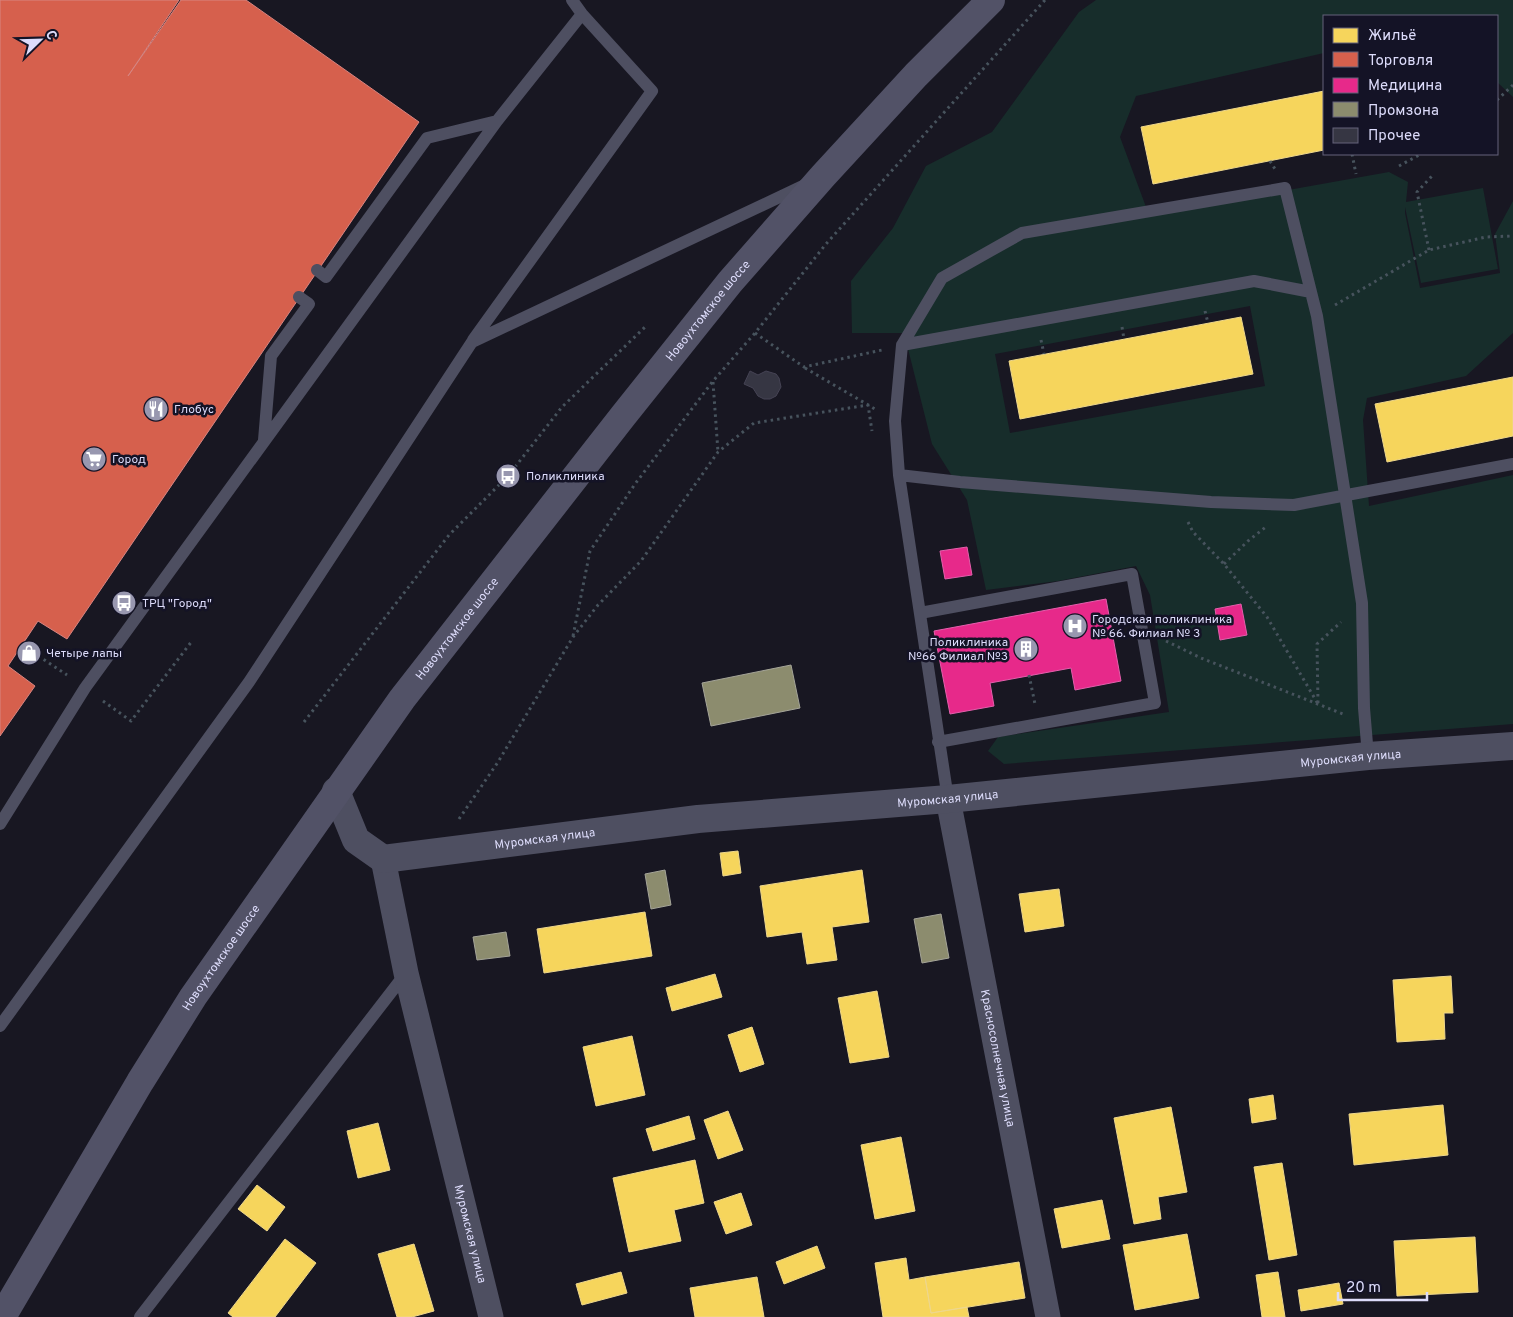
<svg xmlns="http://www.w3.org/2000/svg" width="1513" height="1317" viewBox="0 0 1513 1317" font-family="Overpass,sans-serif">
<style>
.green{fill:#172d2b;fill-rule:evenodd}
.homes{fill:#f6d55c;stroke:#eed78c}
.shops{fill:#d6604d;stroke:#d88581}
.health{fill:#e7298a;stroke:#e45fac}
.industry{fill:#8c8c6e;stroke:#a4a498}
.building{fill:#363643;stroke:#454354}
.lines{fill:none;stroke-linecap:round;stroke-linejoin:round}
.path{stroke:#47535d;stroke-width:3;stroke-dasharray:2.5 4;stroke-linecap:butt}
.service{stroke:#4e4f61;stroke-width:12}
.minor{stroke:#4e4f61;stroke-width:25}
.tertiary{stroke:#4e4f61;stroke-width:28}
.secondary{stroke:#525267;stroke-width:28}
.labels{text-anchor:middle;stroke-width:5;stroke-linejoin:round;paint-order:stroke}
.street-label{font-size:12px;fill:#dddcfb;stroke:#141326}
.poi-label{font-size:12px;fill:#dddcfb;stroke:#141326;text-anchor:start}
</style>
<rect width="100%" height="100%" fill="#181722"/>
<path class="green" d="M 1096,0 L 1513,0 L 1513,97 L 1497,82 L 1497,16 L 1324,16 L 1324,53 L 1136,96 L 1120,137 L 1149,215 L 1389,172 L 1408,182 L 1406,202 L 1483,188 L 1498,269 L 1421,283 L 1405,207 L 1405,213 L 1420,288 L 1500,273 L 1495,234 L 1513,201 L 1513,333 L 1466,376 L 1367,398 L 1363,420 L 1369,506 L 1513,475 L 1513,724 L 1004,764 L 988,751 L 998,737 L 1169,712 L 1150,595 L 1136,566 L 1058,581 L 986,590 L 967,500 L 932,444 L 904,333 L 852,333 L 851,281 L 893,228 L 926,166 L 992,132 L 1079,12 ZM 1250,306 L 1265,386 L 1010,433 L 995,354 ZM 1241,604 L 1220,640 L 1215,609 Z"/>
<path class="homes" d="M 1324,91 L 1324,150 L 1153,184 L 1141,127 Z
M 1241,317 L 1253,374 L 1020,419 L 1009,361 Z
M 1513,377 L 1513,436 L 1387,462 L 1375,404 Z
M 738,851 L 741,873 L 723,876 L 720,853 Z
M 862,870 L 869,922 L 832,927 L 837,960 L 807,964 L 802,932 L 767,937 L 760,886 Z
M 1059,889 L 1064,926 L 1025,932 L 1019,894 Z
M 645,912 L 652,956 L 544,973 L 537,929 Z
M 715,974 L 722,997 L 672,1011 L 666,988 Z
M 1451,976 L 1453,1013 L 1444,1013 L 1445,1039 L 1397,1042 L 1393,980 Z
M 877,991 L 889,1057 L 850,1063 L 838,998 Z
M 752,1027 L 764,1064 L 740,1072 L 728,1035 Z
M 632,1036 L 645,1095 L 596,1106 L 583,1047 Z
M 1273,1095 L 1276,1119 L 1252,1123 L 1249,1099 Z
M 1443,1105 L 1448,1155 L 1354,1165 L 1349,1114 Z
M 1171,1107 L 1187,1192 L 1158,1197 L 1161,1219 L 1134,1224 L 1114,1118 Z
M 728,1111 L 743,1150 L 718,1159 L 704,1120 Z
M 689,1116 L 695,1139 L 653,1151 L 646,1129 Z
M 378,1123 L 390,1170 L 358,1178 L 347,1131 Z
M 901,1137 L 915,1211 L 875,1219 L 861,1145 Z
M 695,1160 L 704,1203 L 674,1210 L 681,1241 L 629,1252 L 613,1178 Z
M 1282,1163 L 1297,1255 L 1269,1260 L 1254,1167 Z
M 257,1185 L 285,1207 L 267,1231 L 238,1209 Z
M 741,1193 L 752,1225 L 726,1234 L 714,1202 Z
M 1102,1200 L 1110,1239 L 1062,1248 L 1054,1209 Z
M 1187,1234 L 1199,1298 L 1135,1310 L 1123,1245 Z
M 1475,1237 L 1478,1292 L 1397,1296 L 1394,1241 Z
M 285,1239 L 316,1263 L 275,1317 L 233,1317 L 228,1313 Z
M 414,1244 L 434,1311 L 412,1317 L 397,1317 L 378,1254 Z
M 817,1246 L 825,1268 L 784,1284 L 776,1262 Z
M 906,1258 L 909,1280 L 925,1277 L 931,1313 L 967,1307 L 969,1317 L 883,1317 L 875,1263 Z
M 1019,1262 L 1025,1298 L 931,1313 L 925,1277 Z
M 621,1272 L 627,1293 L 582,1305 L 576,1284 Z
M 1278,1272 L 1285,1317 L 1262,1317 L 1256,1275 Z
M 757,1277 L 764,1317 L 695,1317 L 690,1288 Z
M 1339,1283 L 1343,1304 L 1301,1311 L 1298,1290 Z"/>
<path class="shops" d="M 0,0 L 179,0 L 128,76 L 181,0 L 246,0 L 419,122 L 67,639 L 38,621 L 8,666 L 35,686 L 0,736 Z"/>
<path class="health" d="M 967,547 L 972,575 L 945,579 L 940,551 Z
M 1106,599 L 1121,681 L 1075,690 L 1071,668 L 990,683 L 994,706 L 950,714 L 934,631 Z
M 1241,604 L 1247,635 L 1220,640 L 1215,609 Z"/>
<path class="industry" d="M 791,665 L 800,708 L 711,726 L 702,683 Z
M 665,870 L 671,905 L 651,909 L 645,874 Z
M 941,914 L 949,958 L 922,963 L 914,919 Z
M 506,932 L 510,956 L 477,960 L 473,937 Z"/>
<path class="building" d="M 750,371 L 758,375 L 766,371 L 776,374 L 779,378 L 781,387 L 776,396 L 770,399 L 764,399 L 758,396 L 753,388 L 744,384 Z"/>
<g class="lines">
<path class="path" d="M 1497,100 L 1513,85
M 1352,154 L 1356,174
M 1270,161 L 1275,169
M 1399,166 L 1421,154
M 1429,250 L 1417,192 L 1432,176
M 1335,305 L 1429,250 L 1486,237 L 1513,236
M 1205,311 L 1208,323
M 1122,327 L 1124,339
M 755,333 L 804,367 L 882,350
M 1041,340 L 1044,354
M 805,368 L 875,409
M 713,382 L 718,452
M 1188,522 L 1193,532 L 1224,564 L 1267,617 L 1318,704
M 1224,564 L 1248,541 L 1267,526
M 573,636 L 590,551 L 635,484 L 713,381 L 755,333 L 826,244 L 1045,0
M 1166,641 L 1201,658 L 1343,714
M 22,645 L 67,675
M 1029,675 L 1035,704
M 103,701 L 131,721 L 192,641
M 1318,703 L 1317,644 L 1341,622
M 304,722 L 449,535 L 508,476 L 562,407 L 645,327
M 459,819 L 498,762 L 573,637 L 598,605 L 641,561 L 718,452 L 754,423 L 868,405 L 872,431"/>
<path class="service" d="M 317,270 L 326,277 L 427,138 L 497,121
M 473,340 L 652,91 L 582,14 L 572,0
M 902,345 L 1254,281 L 1311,292
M 264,440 L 271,356 L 309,304 L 299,297
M 899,475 L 960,482 L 1211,502 L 1294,505 L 1513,464
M 920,613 L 1132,574 L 1155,703 L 938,742
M 948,799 L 899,475 L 895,421 L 902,345 L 942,278 L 1022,233 L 1285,188 L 1317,316 L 1362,603 L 1364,708 L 1368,756
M 0,824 L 85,688 L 497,121 L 582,14
M 0,1026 L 249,682 L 472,342 L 805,185
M 140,1317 L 406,973"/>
<g class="minor">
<path id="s1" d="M 948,799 L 1048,1317"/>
<path id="s2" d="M 383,859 L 406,973 L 491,1317"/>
</g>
<path class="tertiary" id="s3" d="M 336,791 L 356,840 L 383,859 L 698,819 L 948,799 L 1368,756 L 1513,746"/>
<path class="secondary" id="s4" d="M 2,1317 L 140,1082 L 193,997 L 402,699 L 623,416 L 730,282 L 823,176 L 916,75 L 991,0"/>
</g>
<defs>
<symbol id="restaurant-disc" viewBox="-11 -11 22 22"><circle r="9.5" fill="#9897af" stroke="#141326"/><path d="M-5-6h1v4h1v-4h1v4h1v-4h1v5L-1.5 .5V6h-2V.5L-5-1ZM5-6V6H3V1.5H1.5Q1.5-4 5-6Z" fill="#fff"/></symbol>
<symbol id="supermarket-disc" viewBox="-11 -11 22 22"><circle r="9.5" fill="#9897af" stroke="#141326"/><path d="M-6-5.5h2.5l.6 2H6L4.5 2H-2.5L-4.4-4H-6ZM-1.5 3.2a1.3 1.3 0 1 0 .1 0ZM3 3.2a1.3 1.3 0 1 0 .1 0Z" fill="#fff"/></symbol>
<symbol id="bus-disc" viewBox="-11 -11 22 22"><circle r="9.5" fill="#9897af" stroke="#141326"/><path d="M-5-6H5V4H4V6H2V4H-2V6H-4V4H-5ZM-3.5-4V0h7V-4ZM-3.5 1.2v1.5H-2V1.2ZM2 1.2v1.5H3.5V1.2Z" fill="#fff"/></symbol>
<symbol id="hospital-disc" viewBox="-11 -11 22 22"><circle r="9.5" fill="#9897af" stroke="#141326"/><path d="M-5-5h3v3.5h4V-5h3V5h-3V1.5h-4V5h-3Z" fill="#fff"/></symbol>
<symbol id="building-disc" viewBox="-11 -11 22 22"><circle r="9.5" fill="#9897af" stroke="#141326"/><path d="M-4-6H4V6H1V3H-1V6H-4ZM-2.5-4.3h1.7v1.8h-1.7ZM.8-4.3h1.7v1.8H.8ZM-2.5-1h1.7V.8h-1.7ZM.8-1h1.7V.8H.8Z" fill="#fff"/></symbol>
<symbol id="shop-disc" viewBox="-11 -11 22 22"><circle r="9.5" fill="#9897af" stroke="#141326"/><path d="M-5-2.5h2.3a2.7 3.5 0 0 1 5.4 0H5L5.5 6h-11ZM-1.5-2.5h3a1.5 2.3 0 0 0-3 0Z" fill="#fff"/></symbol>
</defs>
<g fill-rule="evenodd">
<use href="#restaurant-disc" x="142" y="395" width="28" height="28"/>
<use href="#supermarket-disc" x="80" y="445" width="28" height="28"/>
<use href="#bus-disc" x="494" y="462" width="28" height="28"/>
<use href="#bus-disc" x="110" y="589" width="28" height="28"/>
<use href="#hospital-disc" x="1061" y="612" width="28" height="28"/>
<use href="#building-disc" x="1012" y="635" width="28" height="28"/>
<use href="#shop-disc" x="15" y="639" width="28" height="28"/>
</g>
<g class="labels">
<g class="street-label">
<text dy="4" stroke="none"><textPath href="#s4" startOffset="1231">Новоухтомское шоссе</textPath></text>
<text dy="4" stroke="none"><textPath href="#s4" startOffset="826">Новоухтомское шоссе</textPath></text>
<text dy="4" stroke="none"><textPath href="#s3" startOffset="1059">Муромская улица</textPath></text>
<text dy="4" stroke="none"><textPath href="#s3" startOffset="654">Муромская улица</textPath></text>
<text dy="4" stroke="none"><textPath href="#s3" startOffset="249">Муромская улица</textPath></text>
<text dy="4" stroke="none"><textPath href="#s4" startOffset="421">Новоухтомское шоссе</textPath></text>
<text dy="4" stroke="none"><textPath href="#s1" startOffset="264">Красносолнечная улица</textPath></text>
<text dy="4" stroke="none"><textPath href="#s2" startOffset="385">Муромская улица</textPath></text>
</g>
<g class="poi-label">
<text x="174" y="413">Глобус</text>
<text x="112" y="463">Город</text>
<text x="526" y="480">Поликлиника</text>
<text x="142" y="607">ТРЦ "Город"</text>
<text x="1092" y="623">Городская поликлиника<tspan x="1092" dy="14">№ 66. Филиал № 3</tspan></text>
<text x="1008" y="646" text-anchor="end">Поликлиника<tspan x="1008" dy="14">№66 Филиал №3</tspan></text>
<text x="46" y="657">Четыре лапы</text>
</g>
</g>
<rect x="1323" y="15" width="175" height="140" fill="#141326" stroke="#64637b"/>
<rect x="1333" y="28" width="25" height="15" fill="#f6d55c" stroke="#64637b"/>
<text x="1368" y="40" font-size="15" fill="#dddcfb">Жильё</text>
<rect x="1333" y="52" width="25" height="15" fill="#d6604d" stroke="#64637b"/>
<text x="1368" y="65" font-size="15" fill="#dddcfb">Торговля</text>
<rect x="1333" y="78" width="25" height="15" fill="#e7298a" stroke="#64637b"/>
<text x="1368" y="90" font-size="15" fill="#dddcfb">Медицина</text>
<rect x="1333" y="102" width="25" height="15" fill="#8c8c6e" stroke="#64637b"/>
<text x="1368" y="115" font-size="15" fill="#dddcfb">Промзона</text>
<rect x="1333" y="128" width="25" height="15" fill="#363643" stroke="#64637b"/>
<text x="1368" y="140" font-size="15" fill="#dddcfb">Прочее</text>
<g transform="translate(40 40) rotate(67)" stroke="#141326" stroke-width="4" paint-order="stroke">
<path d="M0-4L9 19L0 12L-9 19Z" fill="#dddcfb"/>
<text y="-8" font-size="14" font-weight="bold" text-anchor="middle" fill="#dddcfb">С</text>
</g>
<path d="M1338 1292v8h89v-8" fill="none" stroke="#dddcfb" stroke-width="2.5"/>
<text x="1346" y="1292" font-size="15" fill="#dddcfb" stroke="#141326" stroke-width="4" paint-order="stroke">20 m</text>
</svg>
